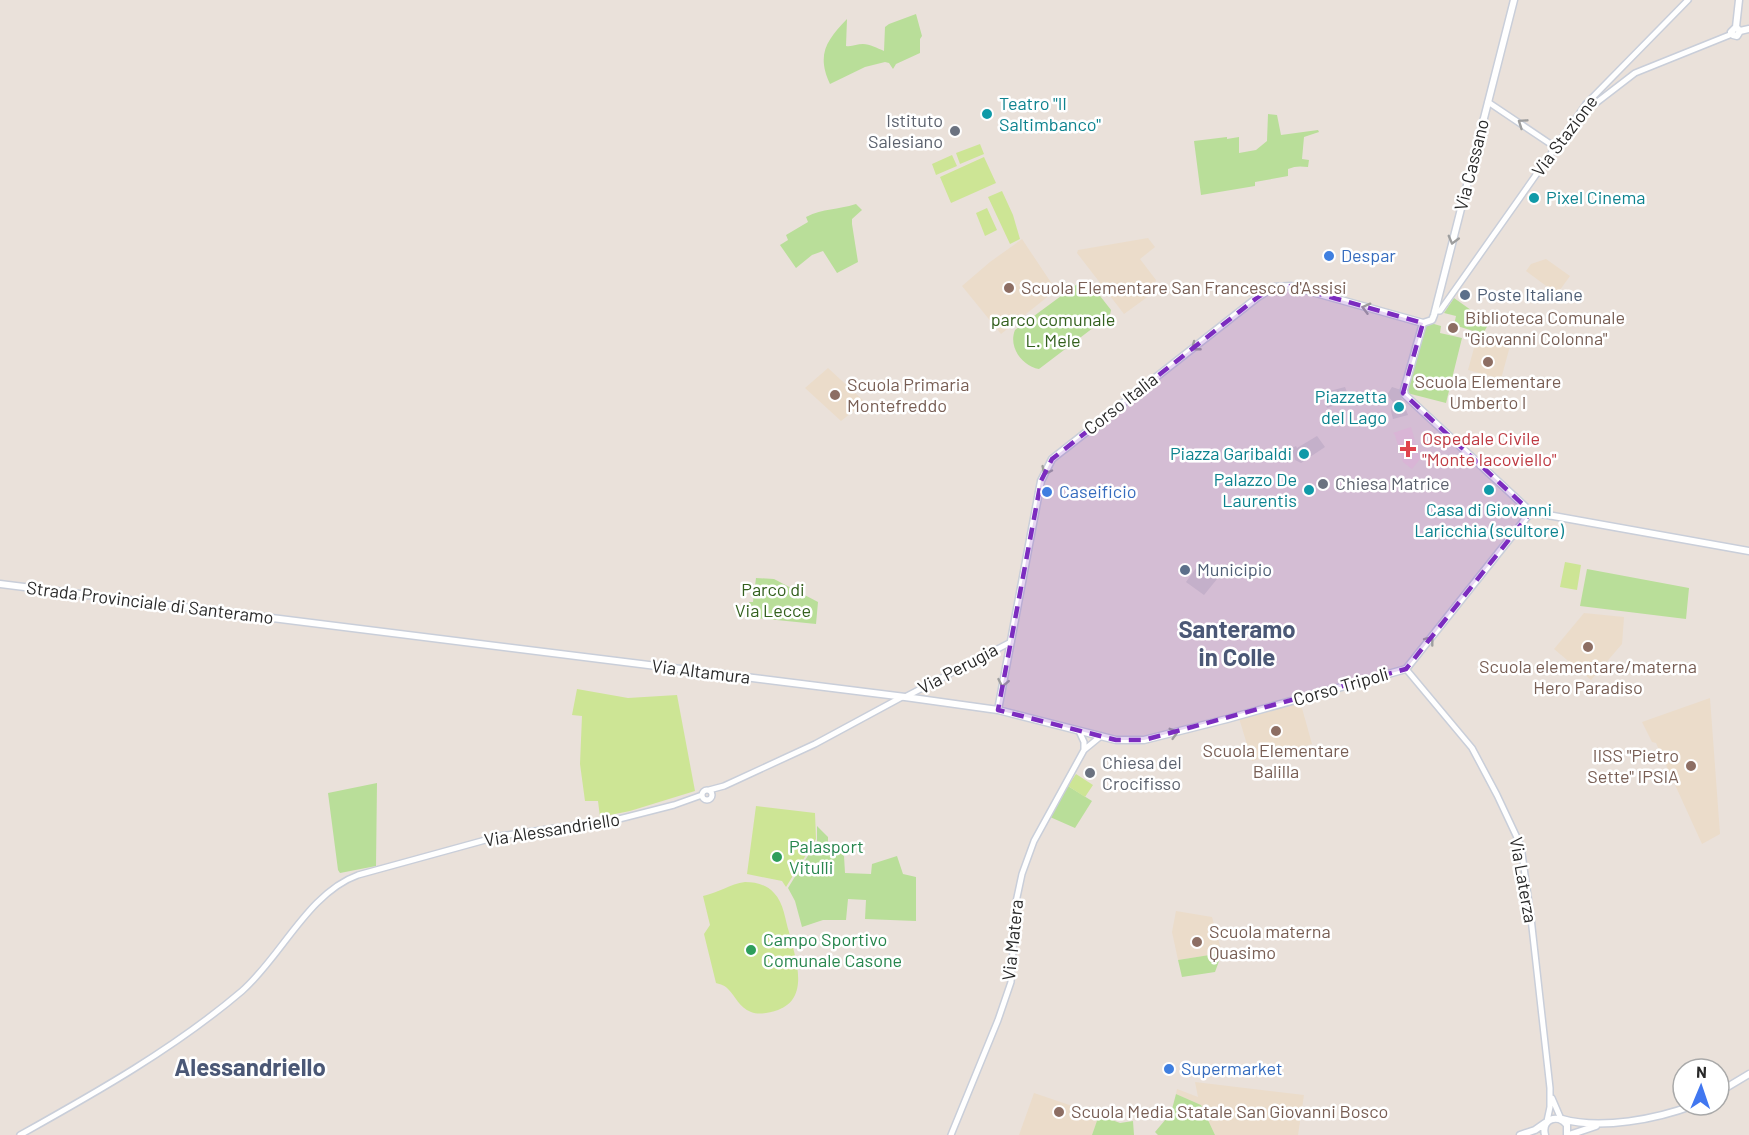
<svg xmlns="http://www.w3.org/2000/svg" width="1749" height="1135" viewBox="0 0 1749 1135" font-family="Barlow,sans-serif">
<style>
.education{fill:#ebdcca}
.medical{fill:#f1d7dc}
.green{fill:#b9de99}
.pitch{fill:#cde595}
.plaza{fill:#d6d1cd}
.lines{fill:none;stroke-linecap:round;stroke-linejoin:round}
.tertiary-casing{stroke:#c9ced9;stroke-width:8}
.secondary-casing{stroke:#c9ced9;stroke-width:9}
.tertiary{stroke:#fff;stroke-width:5}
.secondary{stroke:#fff;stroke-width:6}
.oneway{stroke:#9e9e9e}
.marked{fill:#7b2cbf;fill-opacity:0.2;stroke:#7b2cbf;stroke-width:4.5;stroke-dasharray:12 8;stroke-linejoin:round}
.culture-dot{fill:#0f9aa8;stroke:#fff;stroke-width:2}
.worship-dot{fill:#6b7280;stroke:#fff;stroke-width:2}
.shop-dot{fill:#3f7fe0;stroke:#fff;stroke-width:2}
.education-dot{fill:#8d6e63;stroke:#fff;stroke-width:2}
.service-dot{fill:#5c6f8a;stroke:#fff;stroke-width:2}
.health-dot{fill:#e0444e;stroke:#fff;stroke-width:2}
.leisure-dot{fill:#2e9e5b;stroke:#fff;stroke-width:2}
.labels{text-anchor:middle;stroke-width:5;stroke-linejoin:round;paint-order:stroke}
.culture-label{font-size:18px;fill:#0d838f;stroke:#fff;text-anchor:end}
.worship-label{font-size:18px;fill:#5b616d;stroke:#fff;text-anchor:start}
.street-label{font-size:18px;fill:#282828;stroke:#fff}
.shop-label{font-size:18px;fill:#366cbe;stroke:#fff;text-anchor:start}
.education-label{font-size:18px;fill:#785e54;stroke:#fff;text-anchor:start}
.service-label{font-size:18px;fill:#4e5e75;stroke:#fff;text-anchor:start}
.park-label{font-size:18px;fill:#33601d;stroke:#fff}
.health-label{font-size:18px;fill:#be3a42;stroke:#fff;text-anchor:start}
.leisure-label{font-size:18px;fill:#27864d;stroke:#fff;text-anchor:start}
.district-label{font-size:24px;font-weight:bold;fill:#4b5876;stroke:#fff}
</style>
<rect width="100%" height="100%" fill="#eae1da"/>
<path class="education" d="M 1148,238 L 1155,247 L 1140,259 L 1156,280 L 1154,286 L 1157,290 L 1124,314 L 1077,253 L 1078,250 Z
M 1022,239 L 1056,290 L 1001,334 L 962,286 L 990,262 Z
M 1546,259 L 1570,276 L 1557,294 L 1526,271 L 1531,264 Z
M 1477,337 L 1510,346 L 1501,379 L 1468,370 Z
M 828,368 L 865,402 L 841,421 L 805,388 Z
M 1584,613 L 1624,617 L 1622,644 L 1591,680 L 1554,649 Z
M 1710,698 L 1720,834 L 1702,844 L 1656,743 L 1652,742 L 1642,722 Z
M 1300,701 L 1312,744 L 1252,761 L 1239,718 Z
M 1176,911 L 1212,917 L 1222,953 L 1178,960 L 1172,932 Z
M 1195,1082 L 1304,1095 L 1298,1135 L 1215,1135 L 1201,1105 L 1176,1094 L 1177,1089 L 1198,1097 Z
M 1034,1093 L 1099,1115 L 1092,1135 L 1019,1135 Z"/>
<path class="medical" d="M 1411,427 L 1420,459 L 1412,469 L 1403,462 L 1395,435 L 1393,433 Z"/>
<path class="green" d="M 916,14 L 922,36 L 920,39 L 920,53 L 896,64 L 893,69 L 889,63 L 885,62 L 865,67 L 830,84 C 816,54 827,40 847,19 L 846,46 C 852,47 857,44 863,44 C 870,44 877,48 884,51 L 885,27 L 889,24 Z
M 1268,114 L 1277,115 L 1281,135 L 1318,130 L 1319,132 L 1304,137 L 1302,159 L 1309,160 L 1308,167 C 1300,166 1295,166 1288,169 L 1288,176 L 1255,182 L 1255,186 L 1201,195 L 1194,141 L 1227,137 L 1227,139 L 1239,137 L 1239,153 L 1256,150 L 1267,141 Z
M 856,204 L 862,210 L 852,219 L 852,224 L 858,262 L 837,273 L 823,251 L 812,255 L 796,268 L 780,245 L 788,240 L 786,235 L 808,222 L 806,217 C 824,208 837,210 856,204 Z
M 1085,281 L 1090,283 L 1111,310 L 1110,315 L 1039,369 C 1022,366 1008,347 1015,330 L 1080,282 Z
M 1454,298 L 1485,320 L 1487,319 L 1490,321 L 1483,334 L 1454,325 L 1456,316 L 1444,313 Z
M 1427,322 L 1441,326 L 1440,333 L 1462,338 L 1446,403 L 1407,393 L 1423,325 Z
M 1587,569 L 1689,588 L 1686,619 L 1580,606 Z
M 756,578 L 774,579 L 818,602 L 816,624 L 748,617 L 749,602 L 753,602 Z
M 377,783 L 376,866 L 340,873 L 338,870 L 328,793 Z
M 1068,786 L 1092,801 L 1075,828 L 1050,817 Z
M 817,826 L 828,837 L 828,849 L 839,851 L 844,856 L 845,873 L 871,874 L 872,864 L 897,856 L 903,874 L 916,877 L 916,921 L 865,919 L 866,900 L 848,899 L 846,920 L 823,920 L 802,927 L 795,901 L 788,888 L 817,841 Z
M 1222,953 L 1215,972 L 1182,977 L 1178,960 Z
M 1176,1094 L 1201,1105 L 1215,1135 L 1158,1135 L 1155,1132 L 1171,1113 Z
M 1099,1115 L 1120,1123 L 1133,1121 L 1134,1135 L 1092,1135 Z"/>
<path class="pitch" d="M 980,144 L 984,154 L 960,164 L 956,153 Z
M 952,155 L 957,166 L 936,175 L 932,164 Z
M 984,157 L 996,183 L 951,203 L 940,177 Z
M 1002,191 L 1013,215 L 1020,239 L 1010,244 L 988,197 Z
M 987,208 L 997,230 L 985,236 L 976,213 Z
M 1565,562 L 1581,565 L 1577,590 L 1560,587 Z
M 577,689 L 628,698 L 677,695 L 695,791 L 630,811 L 600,817 L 598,801 L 585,801 L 580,764 L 582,716 L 572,715 Z
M 1076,774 L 1093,785 L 1085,797 L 1068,786 Z
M 756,806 L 815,813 L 816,839 L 786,887 L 782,881 L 747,874 Z
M 745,882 C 756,882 767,885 774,893 C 784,903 785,920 789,932 C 795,957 811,998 778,1010 C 769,1013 759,1015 751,1012 C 739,1007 736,997 728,989 C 726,986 720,984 716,983 L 704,934 L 710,925 L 703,896 C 718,893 730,884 745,882 Z"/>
<path class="plaza" d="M 1345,387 L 1350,400 L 1327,408 L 1322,393 Z
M 1392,387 L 1401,390 L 1401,397 L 1408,415 L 1393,419 L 1391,411 L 1393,402 L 1387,395 Z
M 1317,436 L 1325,447 L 1301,463 L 1295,460 L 1292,448 L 1296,446 L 1297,448 Z
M 1199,564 L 1215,575 L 1217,579 L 1204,595 L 1186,582 Z"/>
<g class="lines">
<defs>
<path id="tertiary" d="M 1488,102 L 1555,147
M 1586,104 L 1596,103 L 1635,73 L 1732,34
M 1435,311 L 1440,311 L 1586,104 L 1688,0
M 1406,669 L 1472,748 L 1497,795 L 1521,846 L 1531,918 L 1550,1088 L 1550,1107 L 1547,1121
M 905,697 L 1011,642
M 1079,731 L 1084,742 L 1084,750
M702 795a5 5 0 1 1 10 0a5 5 0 1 1-10 0Z
M 709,790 L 724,786 L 815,744 L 902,697
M 1552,1098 L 1561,1119
M 20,1135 C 97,1092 175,1048 242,991 C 281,957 308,893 358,875 L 500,836 L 619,819 L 674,805 L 702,795
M 951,1135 L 998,1020 L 1011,982 L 1016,902 L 1022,874 L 1034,841 L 1084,750 L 1101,736"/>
<path id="secondary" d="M 1736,27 L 1739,0
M 1740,31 L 1736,27 L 1731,32 L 1733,35 L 1737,36 L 1740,31 L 1749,29
M 1423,323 L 1404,390 L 1405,395 L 1531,512 L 1749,551
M 1423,323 L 1432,320 L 1434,315 L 1514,0
M 0,584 L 905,697 L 998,710 L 1116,740 L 1144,740 L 1227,719 L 1406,669 L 1531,512
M 998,710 L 1041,481 L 1052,459 L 1258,297 L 1274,287 L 1291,286 L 1423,323
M 1719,1092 L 1749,1074
M 1562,1119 C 1601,1130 1657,1119 1694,1105
M 1520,1135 L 1535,1130 L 1545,1123
M 1545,1135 C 1541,1119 1558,1113 1567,1125 L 1567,1135
M 1569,1135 L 1596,1126"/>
</defs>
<use href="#tertiary" class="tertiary-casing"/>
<use href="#secondary" class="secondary-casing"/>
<use href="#tertiary" class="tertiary"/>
<use href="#secondary" class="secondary"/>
</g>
<defs><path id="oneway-chevron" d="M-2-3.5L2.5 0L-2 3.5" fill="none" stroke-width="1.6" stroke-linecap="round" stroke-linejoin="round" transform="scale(1.5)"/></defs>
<g class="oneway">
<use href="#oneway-chevron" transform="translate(1522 123) rotate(-146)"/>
<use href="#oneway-chevron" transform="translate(1453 240) rotate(105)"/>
<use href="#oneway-chevron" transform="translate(1366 308) rotate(-165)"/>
<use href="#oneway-chevron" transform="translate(1195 347) rotate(142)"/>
<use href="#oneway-chevron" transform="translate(1046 471) rotate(115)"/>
<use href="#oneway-chevron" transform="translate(1430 640) rotate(-52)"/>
<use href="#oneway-chevron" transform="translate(1003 683) rotate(101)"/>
<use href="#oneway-chevron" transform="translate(1174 733) rotate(-16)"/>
</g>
<path class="marked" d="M 1291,286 L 1423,323 L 1403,393 L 1531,512 L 1406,669 L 1144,740 L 1116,740 L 998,710 L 1041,481 L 1052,459 L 1258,297 L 1274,287 Z"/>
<g class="culture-dot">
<circle cx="987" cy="114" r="6"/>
<circle cx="1534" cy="198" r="6"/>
<circle cx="1399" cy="407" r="6"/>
<circle cx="1304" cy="454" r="6"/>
<circle cx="1309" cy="490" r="6"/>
<circle cx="1489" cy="490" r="6"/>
</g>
<g class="worship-dot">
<circle cx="955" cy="131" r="6"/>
<circle cx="1323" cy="484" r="6"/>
<circle cx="1090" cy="773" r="6"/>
</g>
<g class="shop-dot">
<circle cx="1329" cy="256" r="6"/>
<circle cx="1047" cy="492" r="6"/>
<circle cx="1169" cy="1069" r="6"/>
</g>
<g class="education-dot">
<circle cx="1009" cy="288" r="6"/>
<circle cx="1453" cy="328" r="6"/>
<circle cx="1488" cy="362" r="6"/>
<circle cx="835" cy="395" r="6"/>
<circle cx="1588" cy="647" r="6"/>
<circle cx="1276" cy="731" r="6"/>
<circle cx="1691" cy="766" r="6"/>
<circle cx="1197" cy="942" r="6"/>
<circle cx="1059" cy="1112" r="6"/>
</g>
<g class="service-dot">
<circle cx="1465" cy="295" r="6"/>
<circle cx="1185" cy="570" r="6"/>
</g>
<path class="health-dot" d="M1405 440h6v6h6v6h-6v6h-6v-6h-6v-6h6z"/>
<g class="leisure-dot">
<circle cx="777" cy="857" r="6"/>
<circle cx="751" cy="950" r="6"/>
</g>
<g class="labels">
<g class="culture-label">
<text x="999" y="110" text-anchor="start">Teatro "Il<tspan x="999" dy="21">Saltimbanco"</tspan></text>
<text x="1546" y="204" text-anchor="start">Pixel Cinema</text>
<text x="1387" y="403">Piazzetta<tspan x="1387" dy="21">del Lago</tspan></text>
<text x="1292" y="460">Piazza Garibaldi</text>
<text x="1297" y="486">Palazzo De<tspan x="1297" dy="21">Laurentis</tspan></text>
<text x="1489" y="516" text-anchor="middle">Casa di Giovanni<tspan x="1489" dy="21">Laricchia (scultore)</tspan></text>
</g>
<g class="worship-label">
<text x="943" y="127" text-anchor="end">Istituto<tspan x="943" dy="21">Salesiano</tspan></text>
<text x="1335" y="490">Chiesa Matrice</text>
<text x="1102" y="769">Chiesa del<tspan x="1102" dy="21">Crocifisso</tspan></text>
</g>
<g class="street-label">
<text transform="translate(1565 136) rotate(-53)" y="6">Via Stazione</text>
<text transform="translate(1472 165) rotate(-76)" y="6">Via Cassano</text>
<text transform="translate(1121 404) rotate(-38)" y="6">Corso Italia</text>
<text transform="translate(150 603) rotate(7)" y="6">Strada Provinciale di Santeramo</text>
<text transform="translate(958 669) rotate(-28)" y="6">Via Perugia</text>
<text transform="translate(701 672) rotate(7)" y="6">Via Altamura</text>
<text transform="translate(1341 687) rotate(-16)" y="6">Corso Tripoli</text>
<text transform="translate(552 830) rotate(-9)" y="6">Via Alessandriello</text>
<text transform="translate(1523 880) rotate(80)" y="6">Via Laterza</text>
<text transform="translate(1013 940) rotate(-84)" y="6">Via Matera</text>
</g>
<g class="shop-label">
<text x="1341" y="262">Despar</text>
<text x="1059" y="498">Caseificio</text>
<text x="1181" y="1075">Supermarket</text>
</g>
<g class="education-label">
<text x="1021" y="294">Scuola Elementare San Francesco d'Assisi</text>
<text x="1465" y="324">Biblioteca Comunale<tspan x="1465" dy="21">"Giovanni Colonna"</tspan></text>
<text x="1488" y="388" text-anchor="middle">Scuola Elementare<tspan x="1488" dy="21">Umberto I</tspan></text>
<text x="847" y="391">Scuola Primaria<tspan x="847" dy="21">Montefreddo</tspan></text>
<text x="1588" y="673" text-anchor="middle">Scuola elementare/materna<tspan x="1588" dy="21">Hero Paradiso</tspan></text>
<text x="1276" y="757" text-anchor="middle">Scuola Elementare<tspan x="1276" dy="21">Balilla</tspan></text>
<text x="1679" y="762" text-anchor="end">IISS "Pietro<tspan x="1679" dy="21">Sette" IPSIA</tspan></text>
<text x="1209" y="938">Scuola materna<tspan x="1209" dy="21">Quasimo</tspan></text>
<text x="1071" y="1118">Scuola Media Statale San Giovanni Bosco</text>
</g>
<g class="service-label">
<text x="1477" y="301">Poste Italiane</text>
<text x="1197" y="576">Municipio</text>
</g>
<g class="park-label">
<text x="1053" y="326">parco comunale<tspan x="1053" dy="21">L. Mele</tspan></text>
<text x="773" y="596">Parco di<tspan x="773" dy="21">Via Lecce</tspan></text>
</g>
<g class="health-label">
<text x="1422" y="445">Ospedale Civile<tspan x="1422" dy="21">"Monte Iacoviello"</tspan></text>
</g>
<g class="leisure-label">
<text x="789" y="853">Palasport<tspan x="789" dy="21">Vitulli</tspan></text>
<text x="763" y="946">Campo Sportivo<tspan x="763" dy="21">Comunale Casone</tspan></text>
</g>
<g class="district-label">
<text x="1237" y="638">Santeramo<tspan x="1237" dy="28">in Colle</tspan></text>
<text x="250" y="1076">Alessandriello</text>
</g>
</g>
<g transform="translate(1701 1087) rotate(2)"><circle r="28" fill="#ffffff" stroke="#a9a9a9" stroke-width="1.5"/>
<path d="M0-4.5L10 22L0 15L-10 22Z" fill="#4177f0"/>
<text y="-9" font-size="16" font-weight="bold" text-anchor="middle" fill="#282828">N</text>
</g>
</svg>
